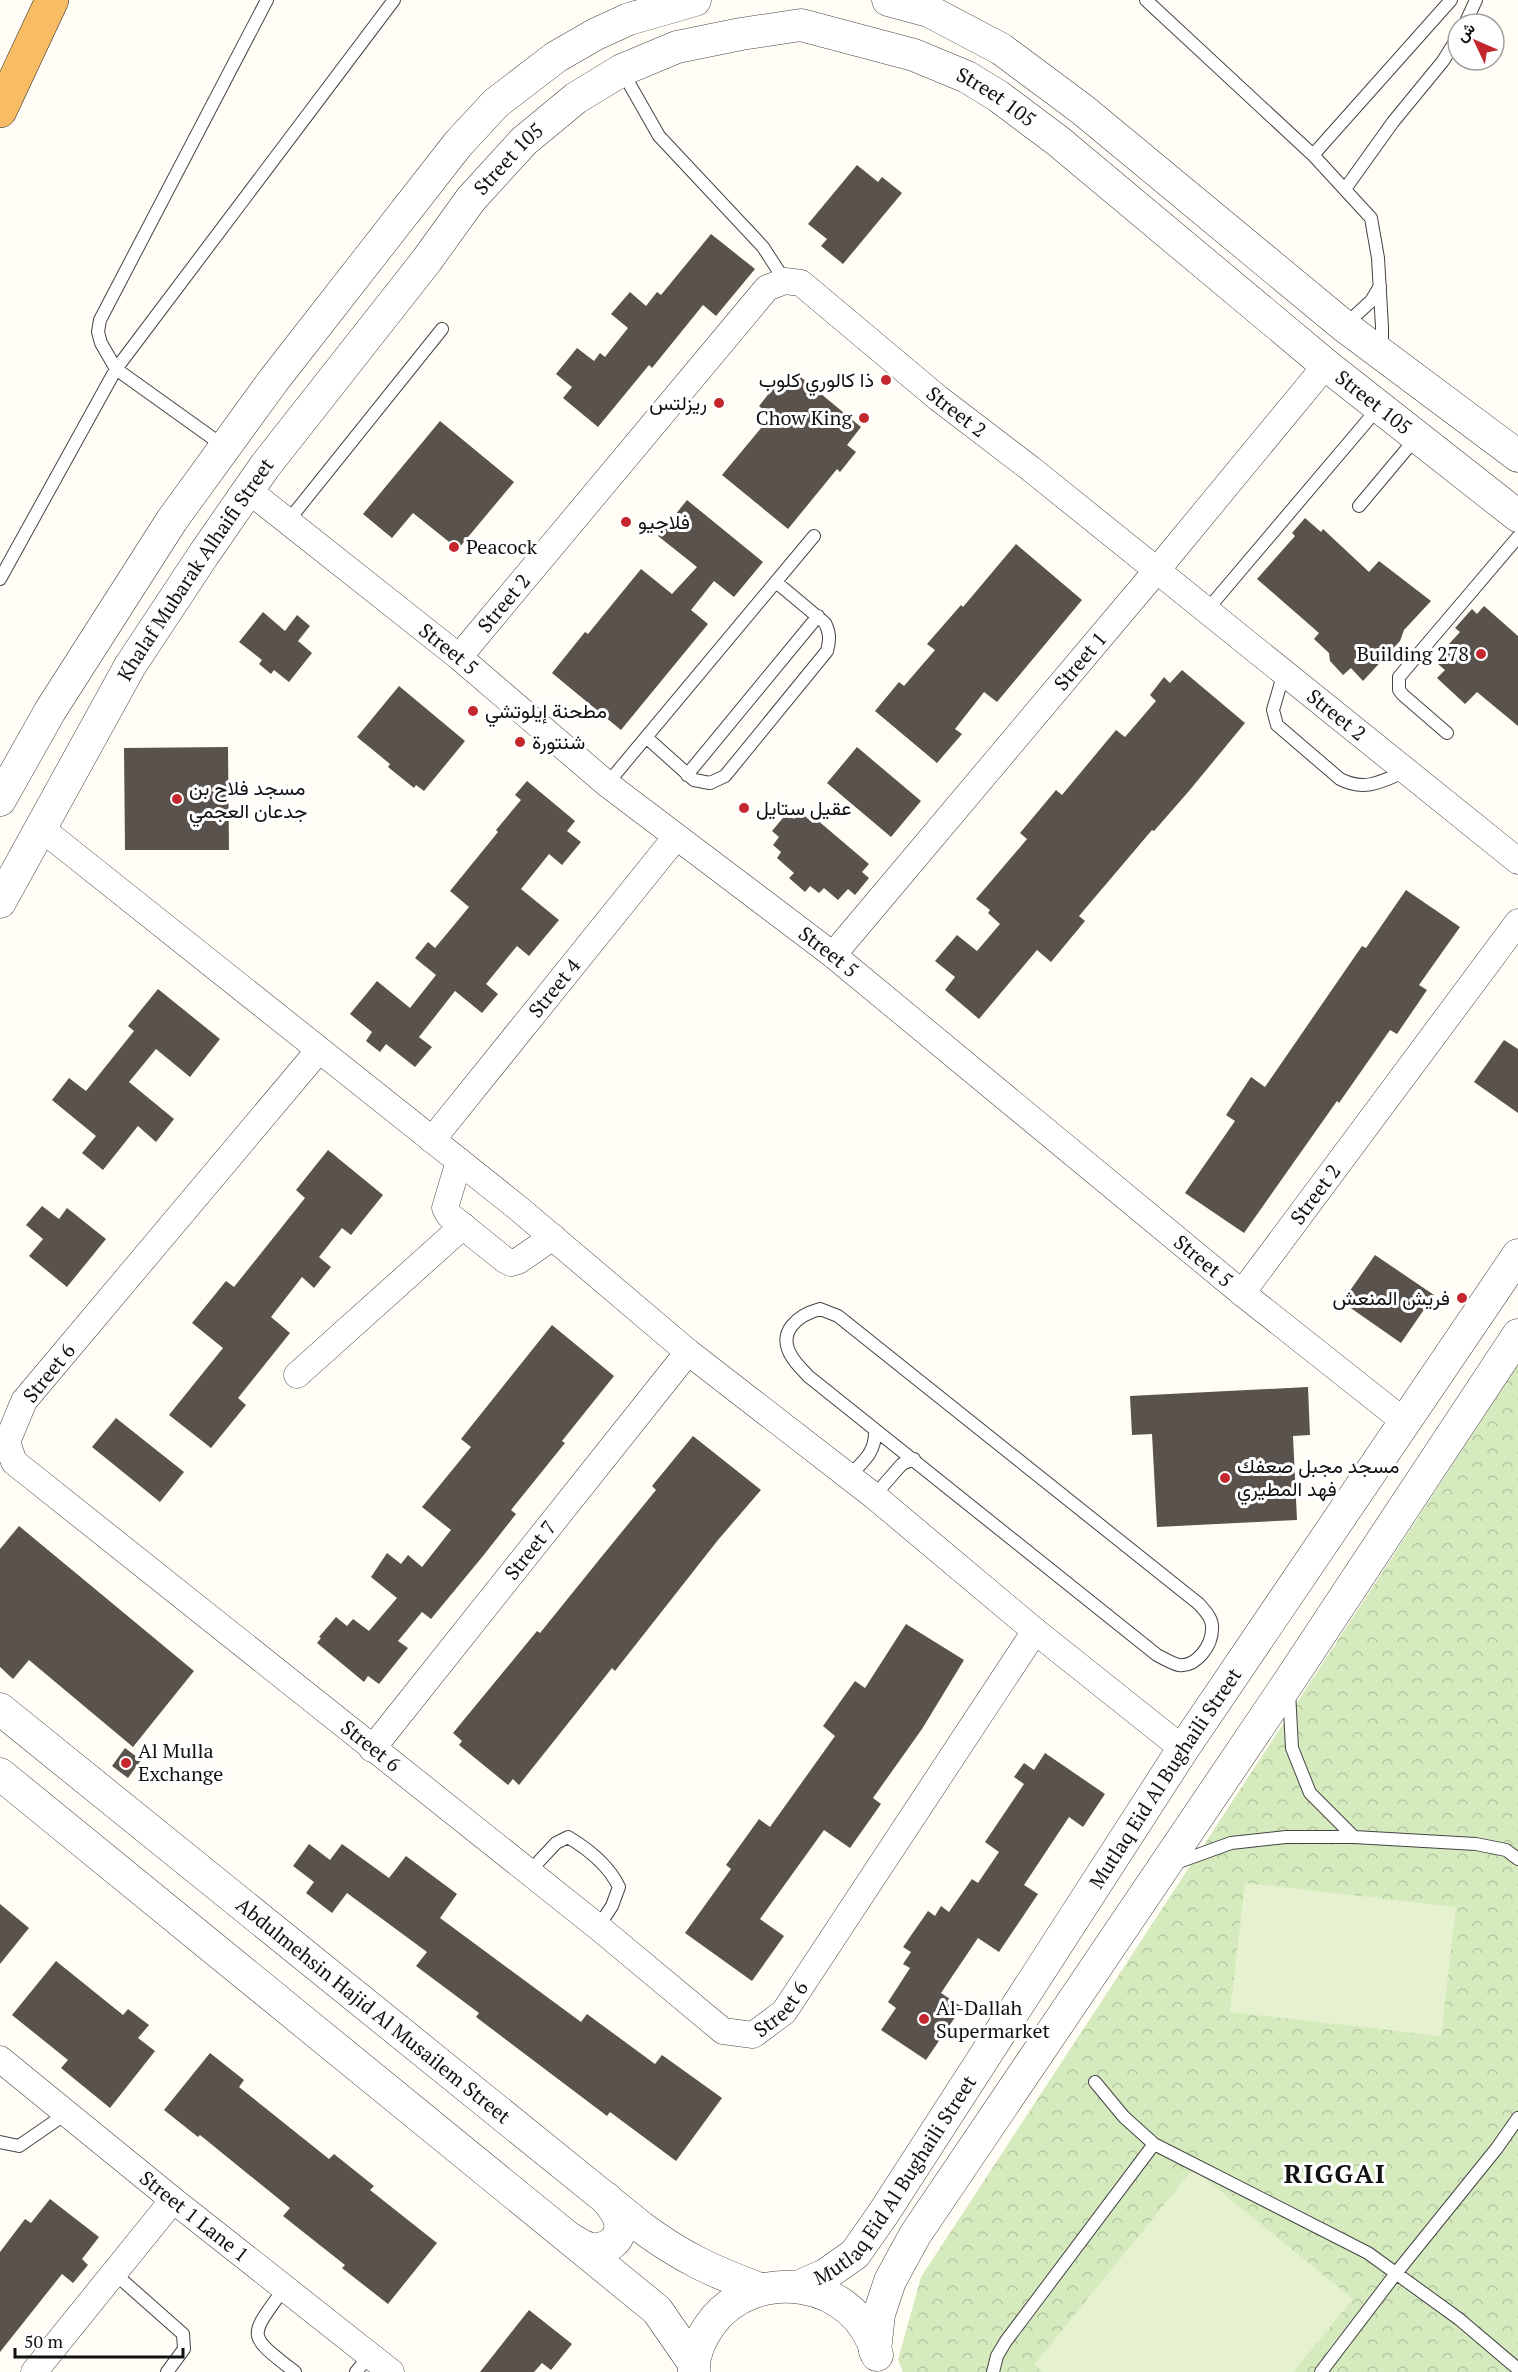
<svg xmlns="http://www.w3.org/2000/svg" width="1518" height="2372" viewBox="0 0 1518 2372" font-family="'PT Serif',Vazirmatn,serif">
<style>
.park{fill:url(#park-crowns)}
.pitch{fill:#e6f2cf}
.building{fill:#5a524d}
.lines{fill:none;stroke-linecap:round;stroke-linejoin:round}
.service-casing{stroke:#444;stroke-width:14}
.minor-casing{stroke:#444;stroke-width:27}
.tertiary-casing{stroke:#444;stroke-width:33}
.trunk-casing{stroke:#222;stroke-width:34}
.service{stroke:#fff;stroke-width:12}
.minor{stroke:#fff;stroke-width:26}
.tertiary{stroke:#fff;stroke-width:32}
.trunk{stroke:#f7bc64;stroke-width:33}
.poi-dot{fill:#c4262e;stroke:#fff;stroke-width:2}
.labels{text-anchor:middle;stroke-width:6;stroke-linejoin:round;paint-order:stroke}
.street-label{font-size:20px;fill:#111;stroke:#fff}
.poi-label{font-size:20px;fill:#111;stroke:#fff;text-anchor:start}
.district-label{font-size:26px;font-weight:bold;letter-spacing:1.5px;fill:#111;stroke:#fff}
</style>
<defs>
<pattern id="park-crowns" width="20" height="18" patternUnits="userSpaceOnUse" patternTransform="scale(1.5)"><rect width="20" height="18" fill="#d5ebbd"/><path d="M2 6a3 3 0 1 1 6 0M12 15a3 3 0 1 1 6 0" fill="none" stroke="#b6c8a1"/></pattern>
</defs>
<rect width="100%" height="100%" fill="#fffdf5"/>
<path class="park" d="M 1518,1365 L 1518,2372 L 903,2372 L 898,2360 L 921,2277 Z"/>
<path class="pitch" d="M 1245,1883 L 1456,1907 L 1441,2036 L 1230,2012 Z
M 1193,2169 L 1353,2299 L 1293,2372 L 1043,2372 L 1034,2365 Z"/>
<path class="building" d="M 857,165 L 878,182 L 882,177 L 902,193 L 843,264 L 821,246 L 827,239 L 808,224 Z
M 711,234 L 755,269 L 716,316 L 703,305 L 652,368 L 649,365 L 598,427 L 563,398 L 572,387 L 556,374 L 577,348 L 594,361 L 600,353 L 605,357 L 628,328 L 611,314 L 630,292 L 646,306 L 657,292 L 661,295 Z
M 797,374 L 861,427 L 847,445 L 856,452 L 840,472 L 837,469 L 788,529 L 722,475 L 771,416 L 759,406 L 774,387 L 781,393 Z
M 440,421 L 514,482 L 458,549 L 413,513 L 392,538 L 363,514 Z
M 687,500 L 763,562 L 734,597 L 714,581 L 691,610 L 708,624 L 621,730 L 552,673 L 585,632 L 588,634 L 641,569 L 672,594 L 697,567 L 658,536 Z
M 1305,518 L 1321,532 L 1323,529 L 1369,572 L 1379,561 L 1431,601 L 1404,630 L 1400,641 L 1363,681 L 1351,668 L 1343,675 L 1330,661 L 1329,653 L 1314,639 L 1319,633 L 1257,579 L 1295,536 L 1292,533 Z
M 1016,544 L 1082,600 L 997,702 L 984,692 L 955,729 L 962,734 L 937,763 L 875,711 L 899,682 L 904,686 L 935,650 L 927,644 L 961,605 L 963,607 Z
M 1484,606 L 1518,636 L 1518,726 L 1477,692 L 1465,704 L 1437,678 L 1445,670 L 1438,664 L 1453,648 L 1449,644 L 1460,632 L 1455,628 L 1472,609 L 1477,614 Z
M 263,612 L 285,631 L 297,615 L 310,626 L 298,641 L 312,653 L 289,682 L 274,670 L 271,674 L 259,664 L 262,660 L 239,642 Z
M 1182,670 L 1245,723 L 1189,791 L 1154,831 L 1152,830 L 1079,916 L 1085,921 L 1051,962 L 1037,950 L 979,1019 L 945,990 L 955,977 L 935,961 L 957,935 L 977,951 L 1000,924 L 988,913 L 990,910 L 976,899 L 1027,839 L 1020,833 L 1056,790 L 1062,795 L 1116,730 L 1125,737 L 1156,701 L 1150,695 L 1164,677 L 1170,683 Z
M 399,686 L 465,741 L 424,791 L 416,785 L 414,788 L 388,767 L 390,764 L 357,737 Z
M 228,747 L 229,850 L 125,850 L 124,748 Z
M 857,747 L 921,801 L 891,837 L 827,783 Z
M 527,781 L 575,821 L 567,831 L 581,842 L 562,865 L 549,854 L 521,889 L 559,920 L 529,956 L 517,946 L 486,984 L 498,994 L 482,1013 L 455,991 L 419,1037 L 432,1047 L 415,1067 L 386,1044 L 380,1052 L 366,1041 L 372,1032 L 350,1014 L 377,981 L 410,1008 L 436,975 L 415,958 L 428,942 L 435,948 L 469,907 L 450,891 L 498,832 L 496,830 L 521,800 L 515,795 Z
M 800,812 L 813,823 L 816,819 L 869,864 L 862,872 L 869,878 L 855,895 L 848,889 L 838,900 L 824,888 L 819,893 L 810,886 L 805,892 L 789,878 L 794,873 L 777,858 L 781,852 L 773,845 L 779,837 L 772,831 L 787,813 L 794,819 Z
M 1406,890 L 1460,927 L 1419,985 L 1427,990 L 1397,1034 L 1390,1030 L 1339,1103 L 1337,1101 L 1244,1233 L 1185,1193 L 1235,1121 L 1226,1115 L 1251,1077 L 1265,1087 L 1362,946 L 1366,948 Z
M 158,989 L 220,1039 L 190,1077 L 156,1049 L 129,1082 L 174,1119 L 156,1142 L 138,1126 L 103,1170 L 82,1153 L 96,1136 L 52,1100 L 69,1078 L 86,1091 L 134,1031 L 128,1026 Z
M 1504,1040 L 1518,1049 L 1518,1113 L 1474,1082 Z
M 328,1150 L 383,1195 L 351,1235 L 342,1228 L 319,1257 L 331,1267 L 314,1288 L 302,1277 L 271,1317 L 290,1333 L 238,1398 L 246,1405 L 211,1448 L 169,1415 L 223,1348 L 192,1323 L 226,1281 L 234,1287 L 305,1198 L 296,1190 Z
M 42,1206 L 59,1219 L 67,1208 L 106,1239 L 67,1287 L 29,1256 L 43,1239 L 26,1225 Z
M 1375,1255 L 1434,1295 L 1401,1343 L 1342,1302 Z
M 552,1325 L 614,1376 L 562,1441 L 565,1443 L 511,1510 L 516,1514 L 483,1556 L 431,1619 L 422,1612 L 398,1641 L 408,1648 L 379,1684 L 368,1676 L 364,1682 L 317,1643 L 321,1638 L 319,1637 L 336,1617 L 347,1626 L 353,1619 L 369,1631 L 397,1598 L 371,1577 L 387,1553 L 401,1564 L 408,1555 L 422,1567 L 451,1530 L 422,1507 L 471,1447 L 461,1439 Z
M 1308,1387 L 1310,1435 L 1293,1436 L 1297,1520 L 1157,1527 L 1152,1434 L 1132,1435 L 1130,1396 Z
M 116,1418 L 184,1472 L 160,1502 L 92,1447 Z
M 693,1436 L 761,1490 L 718,1540 L 615,1671 L 612,1668 L 519,1785 L 513,1779 L 508,1785 L 459,1745 L 462,1741 L 453,1733 L 537,1631 L 540,1633 L 603,1555 L 656,1490 L 652,1486 Z
M 19,1526 L 194,1671 L 133,1747 L 29,1660 L 13,1679 L 0,1667 L 0,1549 Z
M 906,1624 L 964,1660 L 922,1729 L 873,1798 L 881,1804 L 850,1848 L 824,1830 L 760,1919 L 784,1936 L 752,1981 L 685,1933 L 731,1869 L 726,1865 L 759,1819 L 770,1827 L 835,1736 L 823,1726 L 855,1681 L 865,1688 Z
M 125,1748 L 141,1760 L 128,1778 L 112,1766 Z
M 1045,1753 L 1105,1794 L 1083,1827 L 1069,1817 L 1024,1885 L 1038,1894 L 999,1952 L 978,1938 L 941,1993 L 962,2007 L 926,2060 L 881,2030 L 896,2008 L 888,2002 L 910,1968 L 903,1964 L 911,1952 L 903,1947 L 928,1911 L 935,1916 L 941,1906 L 949,1912 L 972,1879 L 978,1883 L 999,1852 L 985,1842 L 1024,1784 L 1014,1777 L 1024,1763 L 1034,1770 Z
M 309,1844 L 330,1860 L 342,1844 L 389,1878 L 406,1856 L 457,1894 L 440,1918 L 581,2022 L 587,2014 L 655,2064 L 662,2055 L 722,2098 L 676,2161 L 610,2112 L 607,2116 L 476,2017 L 479,2013 L 416,1966 L 427,1952 L 347,1893 L 332,1913 L 306,1893 L 314,1882 L 293,1866 Z
M 0,1904 L 29,1928 L 0,1964 Z
M 56,1961 L 123,2015 L 128,2009 L 149,2025 L 138,2038 L 155,2051 L 110,2108 L 61,2068 L 68,2060 L 12,2015 Z
M 210,2053 L 244,2080 L 239,2087 L 329,2159 L 334,2154 L 374,2186 L 370,2190 L 437,2243 L 388,2304 L 342,2268 L 345,2265 L 283,2216 L 290,2208 L 200,2135 L 198,2137 L 164,2110 Z
M 50,2199 L 99,2237 L 82,2259 L 88,2265 L 73,2283 L 62,2274 L 0,2352 L 0,2252 L 25,2219 L 31,2223 Z
M 529,2310 L 572,2344 L 551,2370 L 542,2363 L 534,2372 L 480,2372 Z"/>
<g class="lines">
<defs>
<path id="service" d="M 1146,0 L 1313,155 L 1371,218 L 1378,258 L 1382,327 L 1382,349
M 1465,24 L 1476,0
M 622,71 L 659,136 L 763,247 L 785,281
M 1313,155 L 1451,0
M 1345,189 L 1393,122 L 1443,61 L 1458,37
M 1345,325 L 1371,301 L 1380,286
M 225,447 L 116,369 L 101,343 L 98,332 L 100,320 L 267,0
M 1359,506 L 1416,438
M 288,521 L 442,329
M 0,579 L 116,369 L 394,0
M 1207,610 L 1379,407
M 1284,672 L 1273,710 L 1277,725 L 1340,779 C 1365,792 1383,781 1406,771
M 1447,733 L 1403,695 L 1399,690 L 1399,677 L 1518,537
M 646,737 L 694,780 L 710,783 L 725,776 L 827,651 C 830,640 830,633 825,623 L 776,582
M 687,775 L 818,616
M 607,784 L 814,536
M 820,1309 L 838,1316 L 1199,1604 C 1206,1612 1213,1619 1212,1629 C 1212,1645 1197,1667 1179,1665 C 1173,1664 1163,1658 1157,1655 L 808,1376 C 803,1370 796,1364 792,1357 C 776,1332 798,1315 820,1309 Z
M 849,1476 C 864,1461 876,1452 875,1430
M 874,1496 L 902,1464 L 914,1459
M 1289,1692 L 1292,1748 L 1310,1793 L 1354,1837
M 1173,1864 L 1231,1843 L 1286,1837 L 1354,1837 L 1476,1844 L 1506,1850 L 1518,1859
M 529,1872 L 556,1843 L 568,1837 C 588,1849 609,1866 619,1887 L 612,1906 L 598,1927
M 1095,2082 L 1124,2117 L 1154,2144 L 1368,2253 L 1459,2319 L 1518,2369
M 0,2142 L 19,2146 L 67,2113
M 114,2273 L 183,2334 L 184,2349 L 167,2372
M 285,2287 C 249,2338 245,2333 295,2372
M 356,2372 L 369,2356
M 993,2372 L 997,2356 L 1006,2341 L 1154,2144
M 1321,2372 L 1397,2272 L 1497,2148 L 1518,2118"/>
<g id="minor">
<path id="s1" d="M 248,490 L 459,657 L 607,784 L 833,955 L 1242,1293 L 1405,1422"/>
<path id="s2" d="M 459,657 L 767,288 L 785,281 L 801,283 L 938,398 L 1031,469 L 1518,861"/>
<path d="M 42,829 L 518,1208 L 688,1352 L 874,1496 L 1035,1631 L 1183,1749"/>
<path id="s3" d="M 833,955 L 1157,570 L 1326,365"/>
<path id="s4" d="M 319,1050 L 24,1401 L 7,1442 L 14,1462 L 598,1927 L 723,2031 L 753,2035 L 784,2012 L 1035,1631"/>
<path id="s5" d="M 432,1140 L 676,837"/>
<path d="M 459,1161 L 445,1208 L 449,1215 L 505,1260 L 511,1263 L 518,1261 L 553,1237"/>
<path id="s6" d="M 1242,1293 L 1518,922"/>
<path d="M 297,1375 L 463,1226"/>
<path id="s7" d="M 372,1749 L 688,1352"/>
<path id="s8" d="M 0,2059 L 173,2200 L 391,2372"/>
<path d="M 34,2372 L 173,2200"/>
</g>
<g id="tertiary">
<path d="M 888,0 L 929,11 L 1001,49 L 1083,110 L 1344,326 L 1518,456"/>
<path d="M 0,800 L 50,711 L 172,520 L 273,381 L 458,144 L 496,103 L 556,57 L 596,34 L 629,19 L 695,0"/>
<path id="s9" d="M 0,902 L 130,666 L 204,554 L 265,466 L 427,260 L 471,199 L 524,141 L 576,98 L 622,70 L 677,47 L 741,34 L 801,25 L 914,55 L 967,77 L 998,96 L 1058,141 L 1326,365 L 1518,516"/>
<path id="s10" d="M 0,1709 L 641,2227 C 683,2258 712,2271 760,2289"/>
<path d="M 0,1774 L 657,2310 L 693,2362"/>
<path d="M 571,2239 C 576,2242 582,2246 588,2248 C 603,2253 623,2241 620,2223 C 619,2214 611,2205 606,2198"/>
<path id="s11" d="M 800,2286 L 825,2275 L 855,2254 L 883,2214 L 1183,1749 L 1518,1255"/>
<path d="M 875,2351 L 879,2314 L 890,2281 L 915,2235 L 1288,1683 L 1518,1335"/>
<path d="M 694,2372 C 693,2355 700,2339 710,2325 C 754,2263 858,2279 877,2355"/>
</g>
<path id="trunk" d="M 0,111 L 52,0"/>
</defs>
<use href="#service" class="service-casing"/>
<use href="#minor" class="minor-casing"/>
<use href="#tertiary" class="tertiary-casing"/>
<use href="#trunk" class="trunk-casing"/>
<use href="#service" class="service"/>
<use href="#minor" class="minor"/>
<use href="#tertiary" class="tertiary"/>
<use href="#trunk" class="trunk"/>
</g>
<g class="poi-dot">
<circle cx="886" cy="380" r="6"/>
<circle cx="719" cy="403" r="6"/>
<circle cx="864" cy="418" r="6"/>
<circle cx="626" cy="522" r="6"/>
<circle cx="454" cy="547" r="6"/>
<circle cx="1481" cy="654" r="6"/>
<circle cx="473" cy="711" r="6"/>
<circle cx="520" cy="742" r="6"/>
<circle cx="177" cy="799" r="6"/>
<circle cx="744" cy="808" r="6"/>
<circle cx="1462" cy="1298" r="6"/>
<circle cx="1225" cy="1478" r="6"/>
<circle cx="126" cy="1763" r="6"/>
<circle cx="924" cy="2019" r="6"/>
</g>
<g class="labels">
<g class="street-label">
<text dy="7" stroke="none"><textPath href="#s9" startOffset="1443">Street 105</textPath></text>
<text dy="7" stroke="none"><textPath href="#s9" startOffset="903">Street 105</textPath></text>
<text dy="7" stroke="none"><textPath href="#s9" startOffset="1929">Street 105</textPath></text>
<text dy="7" stroke="none"><textPath href="#s2" startOffset="718">Street 2</textPath></text>
<text dy="7" stroke="none"><textPath href="#s9" startOffset="386">Khalaf Mubarak Alhaifi Street</textPath></text>
<text dy="7" stroke="none"><textPath href="#s2" startOffset="70">Street 2</textPath></text>
<text dy="7" stroke="none"><textPath href="#s1" startOffset="256">Street 5</textPath></text>
<text dy="7" stroke="none"><textPath href="#s3" startOffset="384">Street 1</textPath></text>
<text dy="7" stroke="none"><textPath href="#s2" startOffset="1204">Street 2</textPath></text>
<text dy="7" stroke="none"><textPath href="#s1" startOffset="742">Street 5</textPath></text>
<text dy="7" stroke="none"><textPath href="#s5" startOffset="195">Street 4</textPath></text>
<text dy="7" stroke="none"><textPath href="#s6" startOffset="123">Street 2</textPath></text>
<text dy="7" stroke="none"><textPath href="#s1" startOffset="1228">Street 5</textPath></text>
<text transform="translate(49 1373) rotate(-51)" y="7">Street 6</text>
<text dy="7" stroke="none"><textPath href="#s7" startOffset="254">Street 7</textPath></text>
<text dy="7" stroke="none"><textPath href="#s4" startOffset="980">Street 6</textPath></text>
<text dy="7" stroke="none"><textPath href="#s11" startOffset="632">Mutlaq Eid Al Bughaili Street</textPath></text>
<text dy="7" stroke="none"><textPath href="#s4" startOffset="1502">Street 6</textPath></text>
<text dy="7" stroke="none"><textPath href="#s10" startOffset="480">Abdulmehsin Hajid Al Musailem Street</textPath></text>
<text dy="7" stroke="none"><textPath href="#s11" startOffset="146">Mutlaq Eid Al Bughaili Street</textPath></text>
<text dy="7" stroke="none"><textPath href="#s8" startOffset="250">Street 1 Lane 1</textPath></text>
</g>
<g class="poi-label">
<text x="874" y="387" text-anchor="end">ذا كالوري كلوب</text>
<text x="707" y="410" text-anchor="end">ريزلتس</text>
<text x="852" y="425" text-anchor="end">Chow King</text>
<text x="638" y="529">فلاجيو</text>
<text x="466" y="554">Peacock</text>
<text x="1469" y="661" text-anchor="end">Building 278</text>
<text x="485" y="718">مطحنة إيلوتشي</text>
<text x="532" y="749">شنتورة</text>
<text x="189" y="795">مسجد فلاح بن<tspan x="189" dy="23">جدعان العجمي</tspan></text>
<text x="756" y="815">عقيل ستايل</text>
<text x="1450" y="1305" text-anchor="end">فريش المنعش</text>
<text x="1237" y="1473">مسجد مجبل صعفك<tspan x="1237" dy="23">فهد المطيري</tspan></text>
<text x="138" y="1758">Al Mulla<tspan x="138" dy="23">Exchange</tspan></text>
<text x="936" y="2015">Al-Dallah<tspan x="936" dy="23">Supermarket</tspan></text>
</g>
<g class="district-label">
<text x="1335" y="2183">RIGGAI</text>
</g>
</g>
<g transform="translate(1476 42) rotate(314)"><circle r="28" fill="#ffffff" stroke="#a0a0a0" stroke-width="1.5"/>
<path d="M0-4.5L10 22L0 15L-10 22Z" fill="#c4262e"/>
<text y="-9" font-size="16" font-weight="bold" text-anchor="middle" fill="#111111">ش</text>
</g>
<path d="M15 2348v9h168v-9" fill="none" stroke="#111111" stroke-width="3"/>
<text x="24" y="2348" font-size="18" fill="#111111" stroke="#ffffff" stroke-width="4.5" paint-order="stroke">50 m</text>
</svg>
